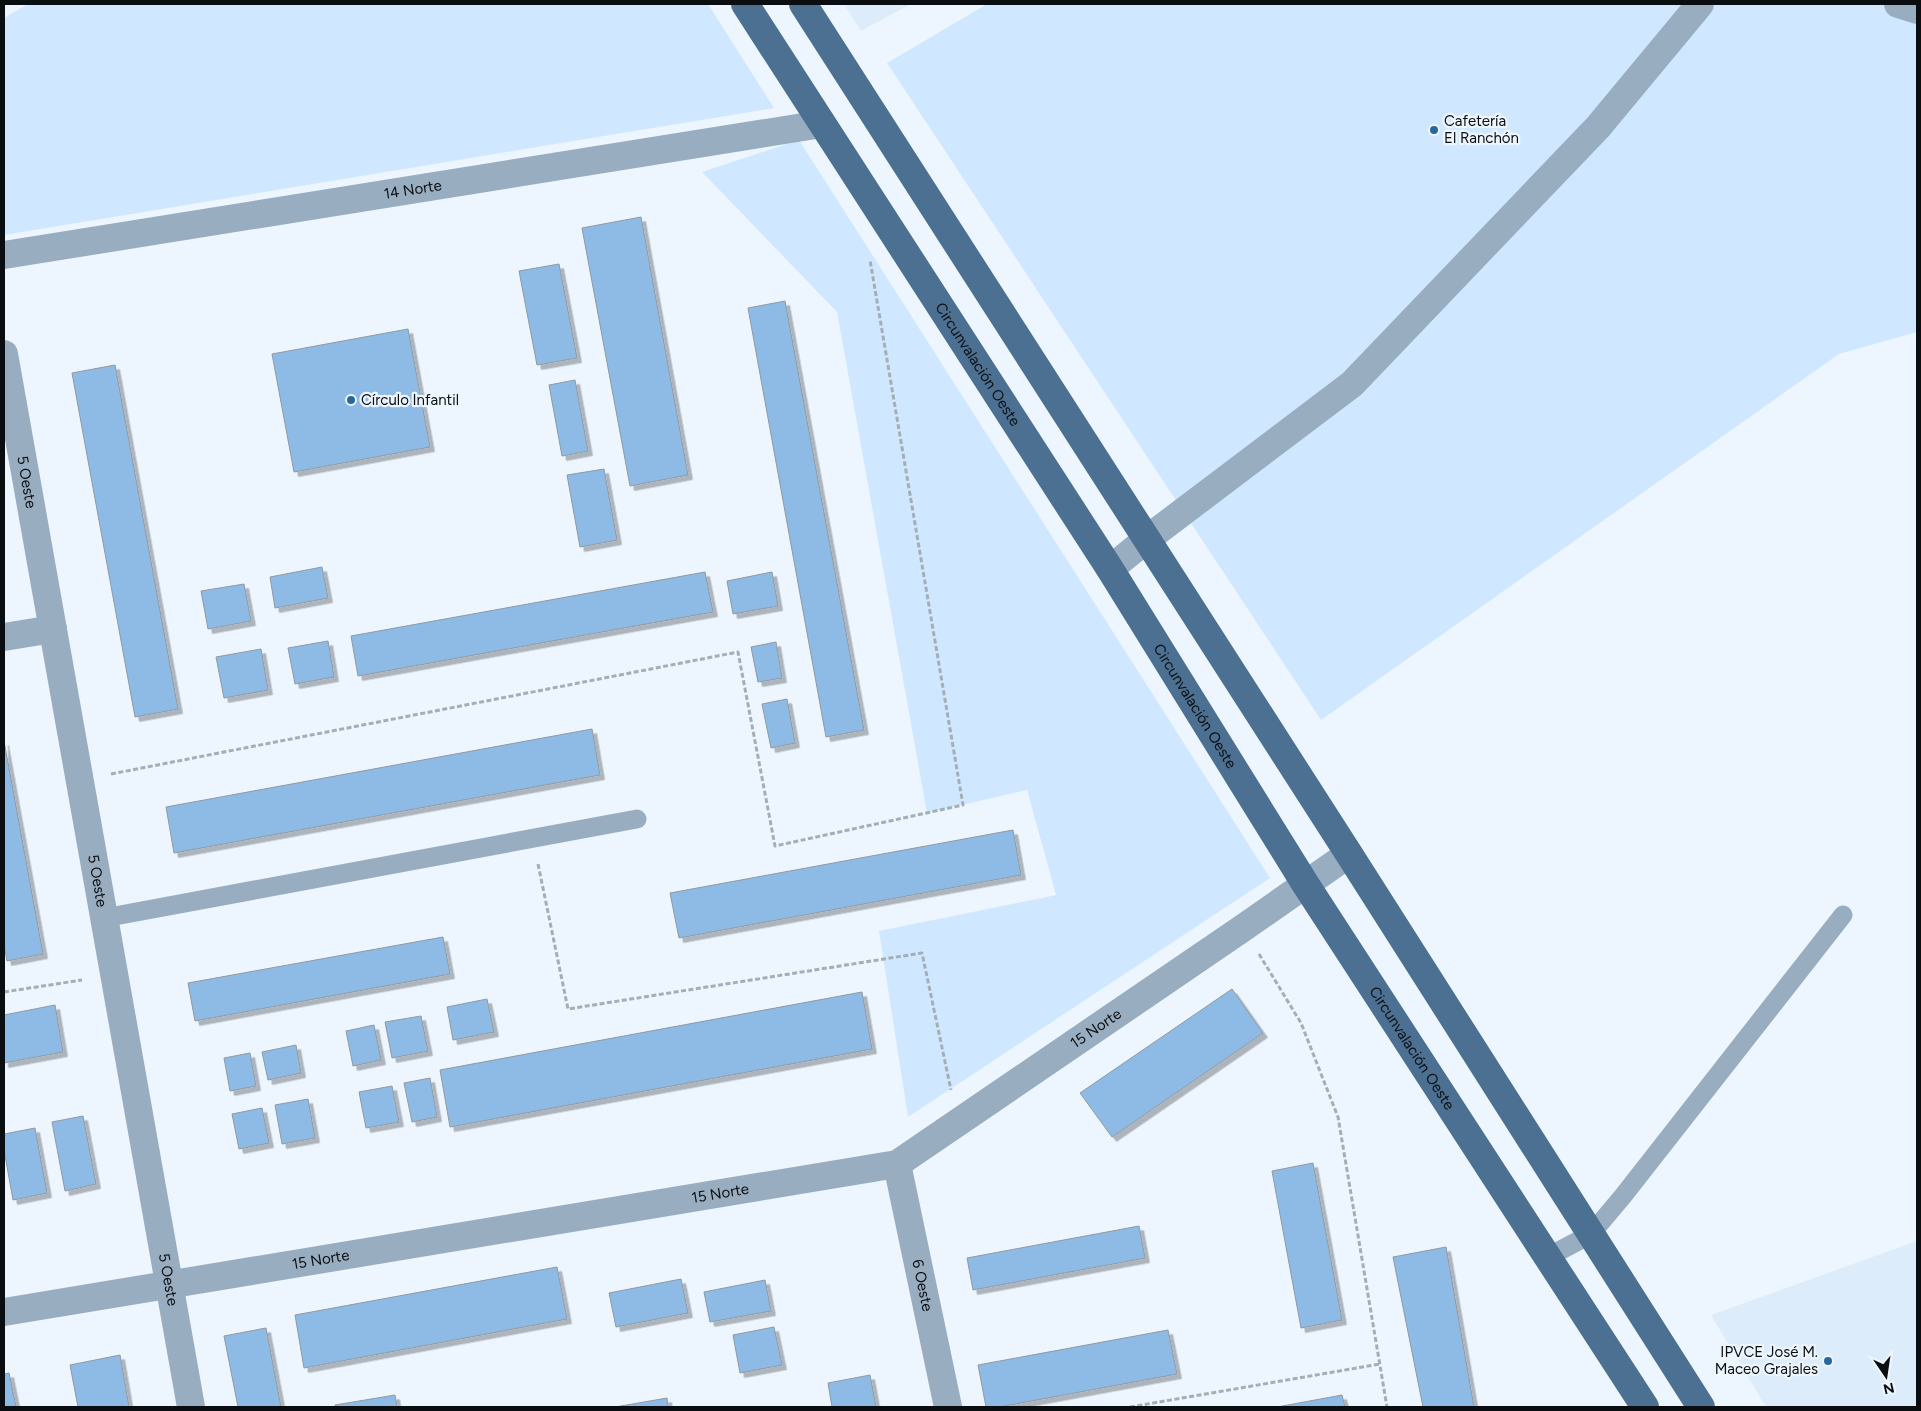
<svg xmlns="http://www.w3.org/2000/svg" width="1921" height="1411" viewBox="0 0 1921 1411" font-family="Figtree,sans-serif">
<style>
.built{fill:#ddecfb}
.green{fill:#d0e8ff}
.building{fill:#8dbbe6;stroke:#9099a1;filter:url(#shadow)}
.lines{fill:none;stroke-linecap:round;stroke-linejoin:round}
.path{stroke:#a6aeb5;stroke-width:3;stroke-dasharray:5 2.5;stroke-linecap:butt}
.service{stroke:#99adc0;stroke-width:19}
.minor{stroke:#99adc0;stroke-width:28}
.primary{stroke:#4c7091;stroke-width:28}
.poi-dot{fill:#28689e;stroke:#edf6ff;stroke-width:2}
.labels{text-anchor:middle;stroke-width:4.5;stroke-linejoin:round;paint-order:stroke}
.poi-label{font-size:15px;fill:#0b0e11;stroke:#edf6ff;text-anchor:start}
.street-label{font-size:15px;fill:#0b0e11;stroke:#edf6ff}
</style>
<defs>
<filter id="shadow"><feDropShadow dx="4.5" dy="4.5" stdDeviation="0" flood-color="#0004"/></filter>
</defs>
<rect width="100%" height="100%" fill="#edf6ff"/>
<path class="built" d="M 844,4 L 911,4 L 861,31 Z
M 1917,1241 L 1917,1407 L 1766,1407 L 1711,1315 Z"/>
<path class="green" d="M 28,4 L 708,4 L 774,108 L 4,235 L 4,18 Z
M 987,4 L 1917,4 L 1917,332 L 1839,354 L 1321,720 L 887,63 Z
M 799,140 L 1270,878 L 908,1117 L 879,931 L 1056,895 L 1027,790 L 927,813 L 837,312 L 702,172 Z"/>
<path class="building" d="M 641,217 L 688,475 L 630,486 L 582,228 Z
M 559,264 L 577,358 L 537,365 L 519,271 Z
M 785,301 L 864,730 L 826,737 L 748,308 Z
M 408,329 L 430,447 L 294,472 L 272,354 Z
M 115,365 L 178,709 L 135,717 L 72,373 Z
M 575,380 L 588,451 L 562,456 L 549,385 Z
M 604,469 L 617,540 L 580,547 L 567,475 Z
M 322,567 L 328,598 L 275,608 L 270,577 Z
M 705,572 L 713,612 L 358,676 L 351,636 Z
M 772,572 L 778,606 L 733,614 L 727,581 Z
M 244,584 L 251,621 L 208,629 L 201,591 Z
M 328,641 L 334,677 L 295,684 L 288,648 Z
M 776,642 L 782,678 L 758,682 L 751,647 Z
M 261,649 L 268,690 L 224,698 L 216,657 Z
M 787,699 L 795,743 L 771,748 L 762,704 Z
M 592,729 L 600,775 L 174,853 L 166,807 Z
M 4,741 L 43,954 L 7,961 L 4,945 Z
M 1013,830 L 1021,875 L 679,938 L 670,893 Z
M 443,937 L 450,974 L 195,1021 L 188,983 Z
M 1232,989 L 1263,1033 L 1112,1137 L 1080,1093 Z
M 862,992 L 872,1049 L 450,1127 L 440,1070 Z
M 487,999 L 494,1032 L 453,1040 L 447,1007 Z
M 55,1005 L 63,1052 L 4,1063 L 4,1015 Z
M 421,1016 L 428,1051 L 392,1058 L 385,1022 Z
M 374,1025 L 381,1060 L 353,1066 L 346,1031 Z
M 296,1045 L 301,1073 L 268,1080 L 262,1052 Z
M 250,1053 L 256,1086 L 230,1091 L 224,1058 Z
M 430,1078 L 437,1117 L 412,1122 L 404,1083 Z
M 392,1086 L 399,1122 L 366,1128 L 359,1092 Z
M 308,1099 L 315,1138 L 282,1144 L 275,1105 Z
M 262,1108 L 269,1143 L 239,1149 L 232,1114 Z
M 83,1116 L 96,1184 L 65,1191 L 52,1122 Z
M 35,1128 L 47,1193 L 13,1200 L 4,1150 L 4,1134 Z
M 1313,1163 L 1342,1320 L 1301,1328 L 1272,1171 Z
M 1139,1226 L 1145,1258 L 973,1290 L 967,1258 Z
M 1446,1247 L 1474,1407 L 1423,1407 L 1393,1257 Z
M 557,1267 L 567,1319 L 304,1368 L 295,1315 Z
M 681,1279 L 688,1313 L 616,1327 L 609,1293 Z
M 765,1280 L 771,1311 L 710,1322 L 704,1292 Z
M 774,1327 L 782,1365 L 740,1373 L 733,1335 Z
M 266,1328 L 281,1407 L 238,1407 L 224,1336 Z
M 1168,1330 L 1177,1374 L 999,1407 L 986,1407 L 978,1365 Z
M 120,1355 L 129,1407 L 78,1407 L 70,1365 Z
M 9,1373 L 16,1407 L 4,1407 L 4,1374 Z
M 870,1375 L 876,1407 L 832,1407 L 828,1383 Z
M 395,1395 L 397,1407 L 335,1407 L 335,1405 Z
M 1342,1395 L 1345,1407 L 1277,1407 Z
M 667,1398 L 668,1407 L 615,1407 Z"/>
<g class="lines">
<path class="path" d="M 111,774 L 738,652 L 775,846 L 963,805 L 870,260
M 538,864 L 568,1009 L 922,953 L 951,1090
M 1259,954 L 1301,1023 L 1338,1117 L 1387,1407
M 4,992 L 82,980
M 1130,1407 L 1380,1364"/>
<path class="service" d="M 104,918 L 637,819
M 1548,1257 L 1591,1234 L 1623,1196 L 1843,915"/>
<g class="minor">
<path d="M 1898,4 L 1917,10"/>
<path id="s1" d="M 4,255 L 822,124"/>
<path id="s2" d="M 4,354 L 191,1407"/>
<path d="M 1110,569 L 1147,539 L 1352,384 L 1598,127 L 1700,4"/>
<path d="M 4,637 L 53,629"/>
<path id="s3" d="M 897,1164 L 948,1407"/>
<path id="s4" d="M 4,1312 L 897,1164 L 1243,928 L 1349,854"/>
</g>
<g class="primary">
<path id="s5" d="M 745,4 L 1110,569 L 1306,885 L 1645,1407"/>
<path d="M 803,4 L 1349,854 L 1701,1407"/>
</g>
</g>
<g class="poi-dot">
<circle cx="1434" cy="130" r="5"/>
<circle cx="351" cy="400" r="5"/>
<circle cx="1828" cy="1361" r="5"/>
</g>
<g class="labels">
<g class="poi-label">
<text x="1444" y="126">Cafetería<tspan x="1444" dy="17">El Ranchón</tspan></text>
<text x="361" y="405">Círculo Infantil</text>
<text x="1818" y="1357" text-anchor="end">IPVCE José M.<tspan x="1818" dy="17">Maceo Grajales</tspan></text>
</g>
<g class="street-label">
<text dy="5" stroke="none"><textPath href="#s1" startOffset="414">14 Norte</textPath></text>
<text dy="5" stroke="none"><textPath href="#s5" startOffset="429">Circunvalación Oeste</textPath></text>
<text dy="5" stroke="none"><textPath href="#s2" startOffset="130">5 Oeste</textPath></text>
<text dy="5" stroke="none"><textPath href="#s5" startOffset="834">Circunvalación Oeste</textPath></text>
<text dy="5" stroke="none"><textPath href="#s2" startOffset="535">5 Oeste</textPath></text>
<text dy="5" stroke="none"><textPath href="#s4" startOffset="1146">15 Norte</textPath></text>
<text dy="5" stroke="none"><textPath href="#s5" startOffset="1239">Circunvalación Oeste</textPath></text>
<text dy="5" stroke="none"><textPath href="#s4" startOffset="726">15 Norte</textPath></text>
<text dy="5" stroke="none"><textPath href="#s4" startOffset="321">15 Norte</textPath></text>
<text dy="5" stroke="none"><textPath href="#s2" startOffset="940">5 Oeste</textPath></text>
<text dy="5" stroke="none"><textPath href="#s3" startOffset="124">6 Oeste</textPath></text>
</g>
</g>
<rect width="1921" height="1411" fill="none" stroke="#0b0e11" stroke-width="10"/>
<g transform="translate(1886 1376) rotate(167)" stroke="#edf6ff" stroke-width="4" paint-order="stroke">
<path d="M0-4L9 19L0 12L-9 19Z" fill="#0b0e11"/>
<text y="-8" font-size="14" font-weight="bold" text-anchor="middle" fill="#0b0e11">N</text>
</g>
</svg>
